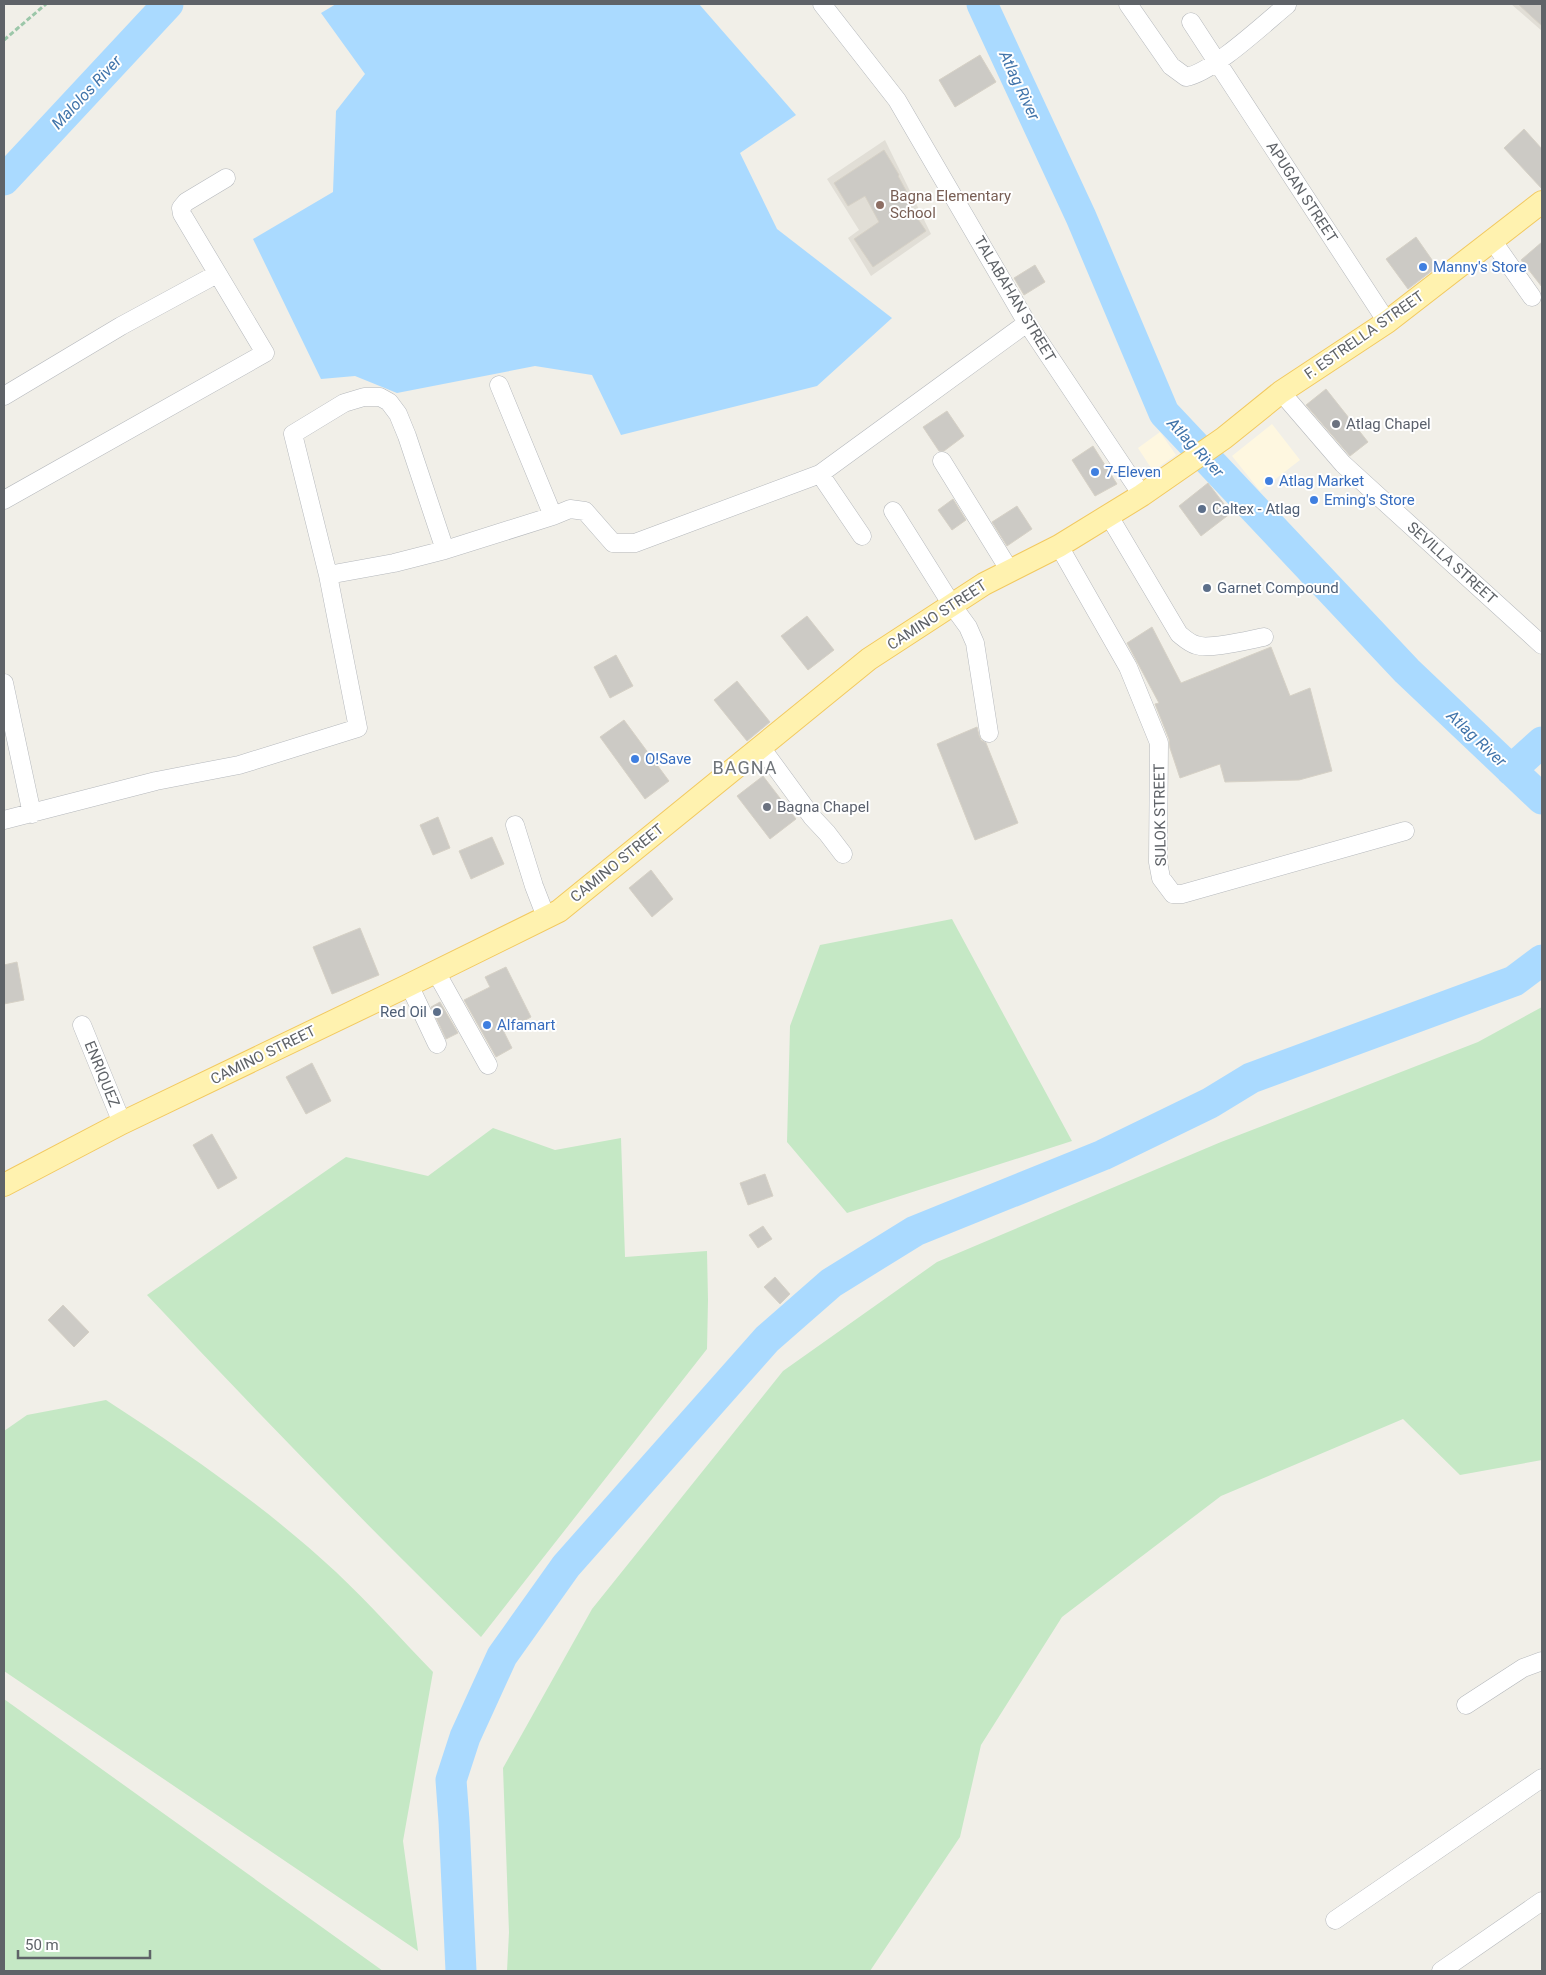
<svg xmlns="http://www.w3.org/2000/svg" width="1546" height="1975" viewBox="0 0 1546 1975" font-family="Roboto,sans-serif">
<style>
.commercial{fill:#fef7e0}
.education{fill:#e1ded6}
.green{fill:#c5e8c5}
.water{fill:#aadaff}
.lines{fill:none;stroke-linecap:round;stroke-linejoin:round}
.river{stroke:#aadaff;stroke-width:31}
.building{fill:#cccac5;stroke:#d6d1c6}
.minor-casing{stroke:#b5b8bc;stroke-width:19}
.major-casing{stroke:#f2c960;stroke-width:24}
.path{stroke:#9cc7a9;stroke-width:3;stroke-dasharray:5 2.5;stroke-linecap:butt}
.minor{stroke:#fff;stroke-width:18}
.major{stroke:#fff2af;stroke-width:22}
.education-dot{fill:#8d6e63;stroke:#fff;stroke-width:2}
.shop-dot{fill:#3f7fe0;stroke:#fff;stroke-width:2}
.worship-dot{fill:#6b7280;stroke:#fff;stroke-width:2}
.service-dot{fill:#5c6f8a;stroke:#fff;stroke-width:2}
.labels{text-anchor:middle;stroke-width:4;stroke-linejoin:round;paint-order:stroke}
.street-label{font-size:15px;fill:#5f6368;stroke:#fff}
.education-label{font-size:15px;fill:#785e54;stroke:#fff;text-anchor:start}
.shop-label{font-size:15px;fill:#366cbe;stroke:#fff;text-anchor:start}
.worship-label{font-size:15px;fill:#5b616d;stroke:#fff;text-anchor:start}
.service-label{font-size:15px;fill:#4e5e75;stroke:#fff;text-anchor:start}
.water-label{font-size:16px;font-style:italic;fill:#4174aa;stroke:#fff}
.quarter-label{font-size:18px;letter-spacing:1px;fill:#70757a;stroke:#fff}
</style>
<rect width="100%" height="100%" fill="#f1efe8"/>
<path class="commercial" d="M 1272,424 L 1300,460 L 1260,491 L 1232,456 Z
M 1160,432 L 1176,455 L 1153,471 L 1138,448 Z"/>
<path class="education" d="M 1511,4 L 1542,4 L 1542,31 Z
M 885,140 L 931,234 L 871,276 L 848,238 L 859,230 L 827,179 Z"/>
<path class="green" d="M 952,919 L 1072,1141 L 847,1213 L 787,1142 L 790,1026 L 820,945 Z
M 1542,1007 L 1542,1460 L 1460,1475 L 1403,1419 L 1221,1496 L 1062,1617 L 981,1745 L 960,1837 L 870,1971 L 507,1971 L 509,1932 L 503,1768 L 592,1609 L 783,1371 L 937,1262 L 1221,1142 L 1478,1042 Z
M 493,1128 L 555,1150 L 621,1138 L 625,1257 L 707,1251 L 708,1300 L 707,1349 L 481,1637 C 367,1526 256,1411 147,1295 L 346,1157 L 428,1176 Z
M 106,1400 C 186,1452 266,1507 336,1572 C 370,1604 401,1639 433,1672 L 403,1841 L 418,1951 L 4,1671 L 4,1431 L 27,1415 Z
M 4,1699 L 383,1971 L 4,1971 Z"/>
<path class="water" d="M 336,4 L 699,4 L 796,115 L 740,153 L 777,229 L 892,318 L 817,386 L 621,435 L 592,375 L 535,366 L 397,393 L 355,376 L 321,379 L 253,239 L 333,192 L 336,111 L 365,74 L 321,13 Z"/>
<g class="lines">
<path class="river" d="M 982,4 L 1081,217 L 1164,413 L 1407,671 L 1542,799
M 4,180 L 168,4
M 1511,770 L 1542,742
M 461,1971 L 454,1821 L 451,1780 L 465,1737 L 502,1656 L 566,1566 L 767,1339 L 831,1283 L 915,1231 L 1103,1155 L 1210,1103 L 1251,1078 L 1514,981 L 1542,960"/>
</g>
<path class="building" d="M 1518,4 L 1542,4 L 1542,26 Z
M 980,55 L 996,82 L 955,107 L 939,80 Z
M 1524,129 L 1542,149 L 1542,189 L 1504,148 Z
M 884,150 L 899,175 L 898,176 L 910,198 L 905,200 L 926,231 L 873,267 L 854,239 L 879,222 L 865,196 L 848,206 L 834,183 Z
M 1416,237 L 1437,267 L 1408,289 L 1386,259 Z
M 1542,242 L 1542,287 L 1521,260 Z
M 1035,265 L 1045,282 L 1024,295 L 1014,278 Z
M 1326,389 L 1368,442 L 1350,456 L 1306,405 Z
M 947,411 L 964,436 L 944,451 L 939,451 L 923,427 Z
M 1093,446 L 1117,484 L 1095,496 L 1072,460 Z
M 1208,483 L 1231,513 L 1201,536 L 1179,506 Z
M 953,499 L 966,520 L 952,530 L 938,510 Z
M 1017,506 L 1032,529 L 1007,546 L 992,522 Z
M 807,616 L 834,650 L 808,670 L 781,636 Z
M 1152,627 L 1181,683 L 1271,647 L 1290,696 L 1310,688 L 1332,771 L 1299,780 L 1225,782 L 1220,764 L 1180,778 L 1170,748 L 1169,739 L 1155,704 L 1159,703 L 1127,643 Z
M 616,655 L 633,686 L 610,698 L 594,667 Z
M 737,681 L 770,722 L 747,741 L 714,700 Z
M 624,720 L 669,781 L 645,799 L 600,737 Z
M 977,727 L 979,735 L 981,740 L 986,743 L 1018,823 L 975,840 L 937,744 Z
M 763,776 L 796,819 L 770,839 L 737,796 Z
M 438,817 L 450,848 L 433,855 L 420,825 Z
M 492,837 L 504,864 L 471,879 L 459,851 Z
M 651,870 L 673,899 L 652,917 L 629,888 Z
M 360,928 L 379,975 L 332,994 L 313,947 Z
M 17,962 L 24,1000 L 4,1004 L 4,965 Z
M 506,967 L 531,1017 L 504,1032 L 512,1048 L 496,1057 L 464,1000 L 490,987 L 485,977 Z
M 440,1002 L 458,1033 L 446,1039 L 431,1007 Z
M 312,1063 L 331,1101 L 306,1114 L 286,1077 Z
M 212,1134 L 237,1178 L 218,1189 L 193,1145 Z
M 765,1174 L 773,1196 L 748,1205 L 740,1183 Z
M 763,1226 L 772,1239 L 758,1248 L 749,1235 Z
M 775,1277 L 790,1294 L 780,1304 L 764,1287 Z
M 63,1305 L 89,1332 L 74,1347 L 48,1320 Z"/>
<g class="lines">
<defs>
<path id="minor" d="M 822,4 L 897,100 L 1027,323 L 1142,495
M 1128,4 L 1171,66 L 1186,77 C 1212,73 1265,23 1287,5
M 1191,22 L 1387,322
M 1492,240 L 1532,297
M 499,385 L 553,516
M 1281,392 L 1343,464 L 1542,645
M 4,396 L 121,326 L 217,274
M 942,461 L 1010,571
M 820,474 L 862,536
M 4,500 L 265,353 L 182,214 L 181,208 L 186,202 L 226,178
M 893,511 L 952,605 L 968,627 L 975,643 L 989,733
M 1109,516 L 1179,634 C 1184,638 1189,643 1196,645 C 1209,650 1248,640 1264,637
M 1059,546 L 1128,667 L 1159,743 L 1158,862 L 1161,878 L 1173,894 L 1182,894 L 1405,831
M 328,575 L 293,434 L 344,403 L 364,397 L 380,397 L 389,402 L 398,414 L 407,436 L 445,550
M 4,683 L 32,814
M 760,746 L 812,817 L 827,833 L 843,854
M 4,820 L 156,781 L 239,765 L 358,728 L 328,575 L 394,563 L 445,550 L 553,516 L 570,509 L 585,511 L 613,543 L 635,543 L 820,474 L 1027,323
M 515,825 L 534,886 L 546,917
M 436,972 L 488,1065
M 407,986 L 412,991 L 437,1044
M 82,1025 L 122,1123
M 1466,1705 L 1523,1668 L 1542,1661
M 1335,1920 L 1542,1778
M 1441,1971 L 1542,1901"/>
<path id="major" d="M 4,1185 L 122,1123 L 407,986 L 559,911 L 869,659 L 984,584 L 1059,546 L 1142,495 L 1224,438 L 1281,392 L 1387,322 L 1542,202"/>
</defs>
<use href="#minor" class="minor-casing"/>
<use href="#major" class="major-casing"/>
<path class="path" d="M 4,40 L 46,4"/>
<use href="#minor" class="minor"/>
<use href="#major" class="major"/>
</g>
<circle class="education-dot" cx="880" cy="205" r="5"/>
<g class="shop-dot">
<circle cx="1423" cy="267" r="5"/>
<circle cx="1095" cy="472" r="5"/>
<circle cx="1269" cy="481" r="5"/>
<circle cx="1314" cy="500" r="5"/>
<circle cx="635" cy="759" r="5"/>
<circle cx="487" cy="1025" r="5"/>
</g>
<g class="worship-dot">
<circle cx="1336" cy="424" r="5"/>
<circle cx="767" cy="807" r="5"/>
</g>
<g class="service-dot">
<circle cx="1202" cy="509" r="5"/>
<circle cx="1207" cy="588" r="5"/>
<circle cx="437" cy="1012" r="5"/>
</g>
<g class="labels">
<g class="street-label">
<text transform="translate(1302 192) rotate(57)" y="5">APUGAN STREET</text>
<text transform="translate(1015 299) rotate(59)" y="5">TALABAHAN STREET</text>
<text transform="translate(1364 335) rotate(-35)" y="5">F. ESTRELLA STREET</text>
<text transform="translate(1452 563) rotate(42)" y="5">SEVILLA STREET</text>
<text transform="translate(937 615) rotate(-33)" y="5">CAMINO STREET</text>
<text transform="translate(1160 815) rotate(-91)" y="5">SULOK STREET</text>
<text transform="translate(617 863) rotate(-39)" y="5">CAMINO STREET</text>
<text transform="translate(263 1055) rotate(-26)" y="5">CAMINO STREET</text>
<text transform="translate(102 1074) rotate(68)" y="5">ENRIQUEZ</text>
</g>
<g class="education-label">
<text x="890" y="201">Bagna Elementary<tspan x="890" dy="17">School</tspan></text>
</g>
<g class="shop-label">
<text x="1433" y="272">Manny's Store</text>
<text x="1105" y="477">7-Eleven</text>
<text x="1279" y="486">Atlag Market</text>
<text x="1324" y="505">Eming's Store</text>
<text x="645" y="764">O!Save</text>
<text x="497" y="1030">Alfamart</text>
</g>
<g class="worship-label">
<text x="1346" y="429">Atlag Chapel</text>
<text x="777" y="812">Bagna Chapel</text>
</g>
<g class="service-label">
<text x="1212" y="514">Caltex - Atlag</text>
<text x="1217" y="593">Garnet Compound</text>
<text x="427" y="1017" text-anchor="end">Red Oil</text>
</g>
<g class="water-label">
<text transform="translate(1020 85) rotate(65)" y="6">Atlag River</text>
<text transform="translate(86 92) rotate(-47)" y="6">Malolos River</text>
<text transform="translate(1196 447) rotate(47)" y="6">Atlag River</text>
<text transform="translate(1477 738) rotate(43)" y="6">Atlag River</text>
</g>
<g class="quarter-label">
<text x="745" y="774">BAGNA</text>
</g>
</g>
<rect width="1546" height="1975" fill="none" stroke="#5f6368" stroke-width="10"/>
<path d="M18 1950v8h132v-8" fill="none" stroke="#5f6368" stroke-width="2.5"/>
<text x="25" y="1950" font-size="15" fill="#5f6368" stroke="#ffffff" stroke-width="4" paint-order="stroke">50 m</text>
</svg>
